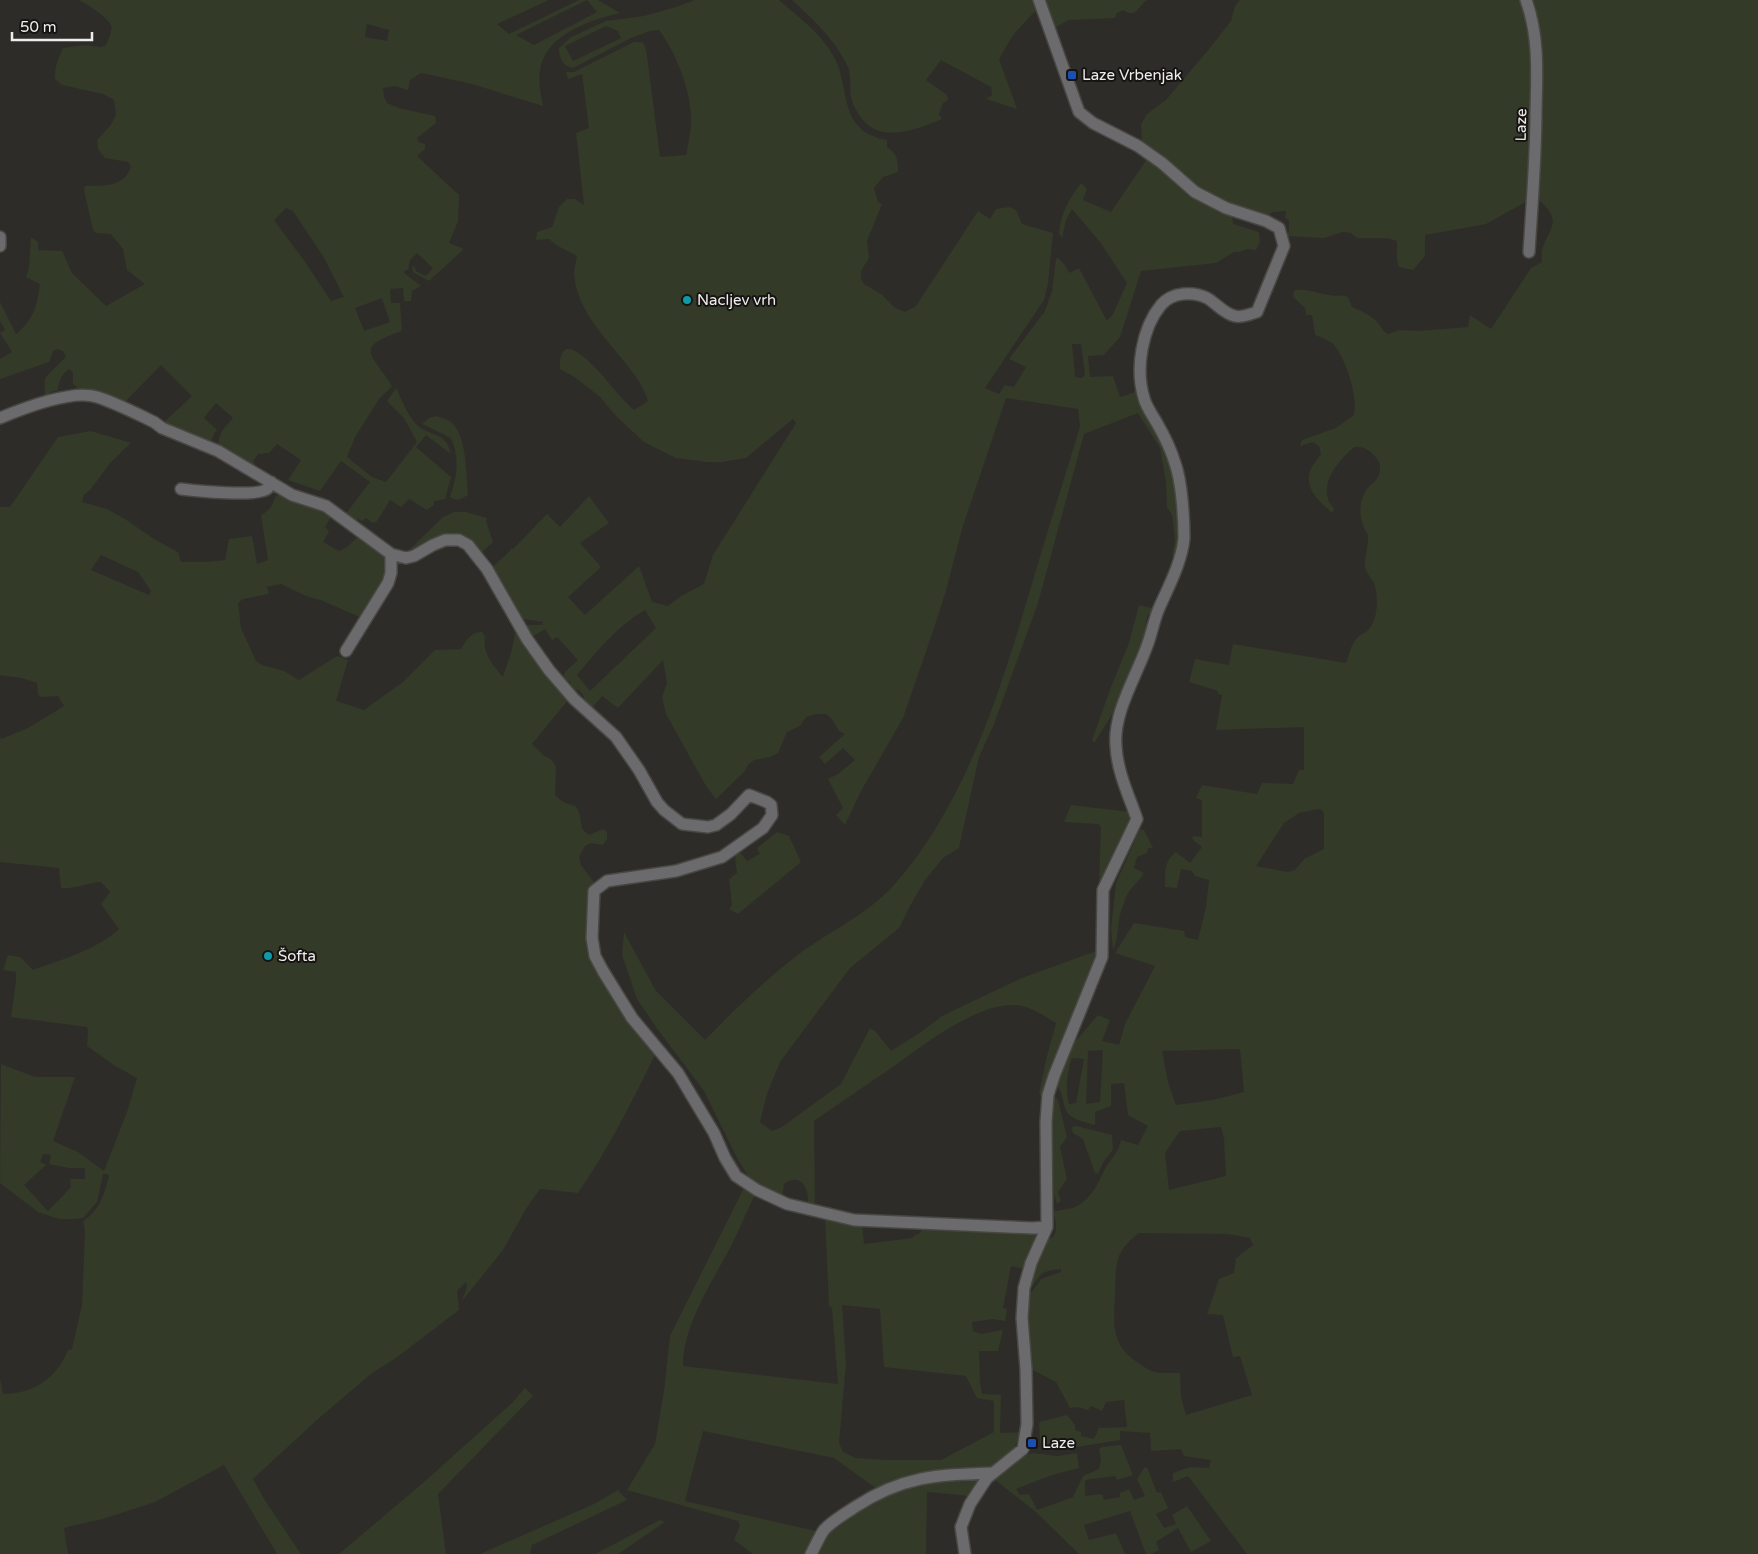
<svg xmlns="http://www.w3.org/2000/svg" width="1758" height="1554" viewBox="0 0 1758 1554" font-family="'Varela Round',sans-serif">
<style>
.green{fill:#333a27;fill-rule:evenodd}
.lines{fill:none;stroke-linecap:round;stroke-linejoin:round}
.street-casing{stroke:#494743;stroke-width:14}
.street{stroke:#6b6a6c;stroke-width:11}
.transit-dot{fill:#1a4fb4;stroke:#161412;stroke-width:2}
.culture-dot{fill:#0f9aa8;stroke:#161412;stroke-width:2}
.labels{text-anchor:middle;stroke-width:4;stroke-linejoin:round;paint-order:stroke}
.poi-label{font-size:15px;fill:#efedeb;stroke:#161412;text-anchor:start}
.street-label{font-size:15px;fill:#efedeb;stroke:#161412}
</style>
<rect width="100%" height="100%" fill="#2e2c28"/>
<path class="green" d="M 78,0 L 549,0 L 497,24 L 509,34 L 579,0 L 598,0 L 620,13 C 590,20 544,35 540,71 C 538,82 541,95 543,106 L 472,84 L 421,73 L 410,80 L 408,90 L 394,86 L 383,88 L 384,97 L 387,103 L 399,108 L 435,116 L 436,123 L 417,138 L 419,142 L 425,144 L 425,149 L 417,156 L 459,195 L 458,221 L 449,243 L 464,249 L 429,281 L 414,273 L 412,268 L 414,266 L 416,271 L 426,276 L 433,268 L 417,253 L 410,260 L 408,270 L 405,270 L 404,273 L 421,286 L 412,291 L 411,301 L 404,301 L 403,288 L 390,289 L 391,303 L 400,303 L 402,331 C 352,348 372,353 392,386 L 379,399 L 355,437 L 347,457 L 372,477 L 386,482 L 417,442 L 404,418 L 387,401 L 396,388 C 401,398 408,416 416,424 C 430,437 446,431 451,454 L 426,435 L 416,447 L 451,477 L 445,499 L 434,501 L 434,505 L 427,510 L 409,499 L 401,507 L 390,500 L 377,521 L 373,523 L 366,518 L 362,521 L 358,519 L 355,523 L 344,516 L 370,482 L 341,461 L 320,491 L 288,480 L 301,460 L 277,444 L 269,453 L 258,454 L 253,461 L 255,464 L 253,467 L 219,448 C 217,434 224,428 233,418 L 216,403 L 204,418 L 217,430 L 215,432 L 211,442 L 206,442 L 161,425 L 192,396 L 161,365 L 124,403 L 80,390 L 73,384 L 73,372 L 69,369 C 61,375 59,381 58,390 L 51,392 L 45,397 C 45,391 44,384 45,379 C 46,376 62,361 66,357 L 63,351 L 57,349 L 53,351 L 49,362 L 0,379 L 0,359 L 12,352 L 0,333 L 5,330 L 0,321 L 0,302 L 16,334 C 34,319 37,306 40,284 L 26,277 L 29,267 L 31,237 L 38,242 L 38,250 L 62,251 L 72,273 L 106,306 L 145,284 L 127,270 L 123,249 L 111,234 L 96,233 L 93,230 L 84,190 L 85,186 C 104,186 125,187 131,166 L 128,162 L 105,158 L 98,149 L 97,140 L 110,126 L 116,115 L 114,100 L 103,94 L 62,85 L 55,79 C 54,67 59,58 63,48 L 85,45 L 101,47 L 106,45 C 108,40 113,30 111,25 C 106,16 86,3 78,0 ZM 587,0 L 597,12 L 534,45 L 516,35 ZM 367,24 L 389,30 L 387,41 L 365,37 ZM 286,208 L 293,211 L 323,256 L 344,297 L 331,301 L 303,259 L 274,220 ZM 382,298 L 390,322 L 364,331 L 355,308 Z
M 695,0 L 779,0 C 797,16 821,33 833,55 C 852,88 836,131 887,140 L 887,147 C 897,154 898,159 898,172 L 883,177 L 874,188 L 878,202 L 882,204 L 867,241 L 869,258 L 861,271 L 861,279 L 864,284 L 881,294 L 894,307 L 905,312 L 916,306 L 978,211 L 990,219 L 996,209 L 1009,207 L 1016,210 L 1022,224 L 1053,233 L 1048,283 L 1044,300 L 985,388 L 999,394 L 1005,385 L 1014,387 L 1026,367 L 1009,359 L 1045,311 L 1052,291 L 1056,259 L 1058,258 L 1065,265 L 1069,273 L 1079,268 L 1107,321 L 1113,314 L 1127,283 L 1100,242 L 1072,209 L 1066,220 L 1062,238 L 1059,233 C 1061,213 1069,199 1081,183 L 1087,189 L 1083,200 L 1111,212 L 1149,156 L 1232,214 L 1233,224 L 1259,232 L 1260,242 L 1256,250 L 1247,249 L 1240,252 L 1234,252 L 1216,263 L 1141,271 L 1120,337 L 1104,355 L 1088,356 L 1090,377 L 1113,376 L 1120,397 L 1139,391 L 1175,473 L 1180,535 L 1175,558 L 1172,556 L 1175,540 L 1172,515 L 1167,507 L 1166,482 L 1160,448 L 1138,413 L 1084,434 L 1038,603 L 994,724 L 979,757 L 959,848 L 943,858 L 925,880 L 910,906 L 899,928 L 850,968 L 780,1062 L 767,1094 L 760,1122 L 772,1131 L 782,1127 L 841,1084 L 870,1028 L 875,1031 L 891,1051 L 921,1032 L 942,1016 L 990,993 L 1022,978 L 1099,950 L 1043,1099 L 1039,1094 L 1046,1060 L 1056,1023 C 1043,1015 1030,1006 1015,1005 C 976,1003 921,1047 890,1069 C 864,1086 839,1104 814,1121 L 815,1210 L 807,1208 C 811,1191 802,1171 784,1184 L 782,1200 L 751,1180 L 739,1162 L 704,1091 L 656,1027 L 637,999 L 622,955 L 624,932 L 656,991 L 705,1040 C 735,1009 765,980 799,954 C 831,930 867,915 894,885 C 970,799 1004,678 1036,570 C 1050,522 1066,474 1080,426 L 1078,409 L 1006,398 L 962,529 L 945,594 L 932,634 L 903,718 L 860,793 L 845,825 L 836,815 L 843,808 L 828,779 L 838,774 L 855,760 L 843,748 L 825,764 L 819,757 L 845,734 L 839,731 L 832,719 L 826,714 L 816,714 L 806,717 L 800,726 L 787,732 L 778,753 L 770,757 L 754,760 L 748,765 L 745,771 L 716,799 L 706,786 L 666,714 L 662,697 L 667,683 L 663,660 L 618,708 L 602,696 L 592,708 L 584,704 L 584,697 L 580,691 L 569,687 L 571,683 L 563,677 L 565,672 L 578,660 L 557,637 L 552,640 L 545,629 L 530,638 L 523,627 L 526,625 L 542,625 L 543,622 L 523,619 L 518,616 L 490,569 L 510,551 L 511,548 L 513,549 L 547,514 L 560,527 L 589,496 L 609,523 L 580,543 L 601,567 L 568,597 L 585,615 L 639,566 L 652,602 L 668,606 L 681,596 L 704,584 L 713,555 L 796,423 L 793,419 L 746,458 L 722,462 L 707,462 L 676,458 L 644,442 L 616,416 L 600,397 L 576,378 L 560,369 C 560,361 559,355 566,349 L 571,349 C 597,362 612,391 634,410 L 648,401 C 646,395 643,389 640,383 C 618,348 579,320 574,275 C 574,269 576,262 577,256 C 568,251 556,246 549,239 L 536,240 L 537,232 L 552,227 L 559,207 L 567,199 L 575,199 L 584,205 L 576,133 L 589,128 L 582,74 L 568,79 L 566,72 L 574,72 L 634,42 L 642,42 L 645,46 L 647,56 L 660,157 L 686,155 C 688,145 690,135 691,124 C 693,96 676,52 659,30 L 650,31 L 631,38 L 573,68 C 562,66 559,58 559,48 L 571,37 L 606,21 L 644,16 L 676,7 ZM 606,26 L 618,31 L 621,38 L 573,61 L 565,46 ZM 1072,344 L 1081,344 L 1085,375 L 1082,378 L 1075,377 ZM 645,610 L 656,628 L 590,691 L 577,675 C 598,650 617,626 645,610 Z
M 792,0 L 1036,0 L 1039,7 L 1013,35 L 999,59 L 1017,109 L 986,99 L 992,95 L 991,87 L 941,60 L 926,80 L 947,95 L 948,100 L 943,103 L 939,114 L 942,119 C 915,130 878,145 859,115 C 856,110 852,103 851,97 C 849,88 852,76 848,67 C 836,41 812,18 792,0 Z
M 1044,0 L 1147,0 C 1137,7 1136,19 1123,10 L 1117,13 L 1115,18 L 1069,20 L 1054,28 Z
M 1240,0 L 1521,0 L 1534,29 L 1540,25 L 1530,0 L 1758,0 L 1758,1554 L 1247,1554 L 1188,1476 L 1173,1482 L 1173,1473 L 1190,1467 L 1209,1468 L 1211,1460 L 1184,1456 L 1181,1449 L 1151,1451 L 1150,1433 L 1120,1431 L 1120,1440 L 1059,1450 L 1045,1449 L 1040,1442 L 1039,1422 L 1067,1415 L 1075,1425 L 1075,1430 L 1081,1432 L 1081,1436 L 1094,1439 L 1099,1428 L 1127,1427 L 1124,1400 L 1106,1402 L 1102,1411 L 1091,1406 L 1088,1410 L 1078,1407 L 1070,1408 L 1056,1382 L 1031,1369 L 1025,1301 L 1041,1279 L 1061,1272 L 1061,1269 C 1034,1271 1040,1280 1026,1295 L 1045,1241 L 1053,1237 C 1058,1228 1056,1222 1053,1212 C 1062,1209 1072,1210 1079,1205 C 1093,1196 1099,1181 1106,1167 C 1112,1158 1119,1151 1121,1140 L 1138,1145 L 1148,1126 L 1128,1115 L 1124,1083 L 1111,1084 L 1111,1106 L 1095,1112 L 1095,1125 C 1086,1122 1070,1120 1066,1110 C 1062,1101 1064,1095 1057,1086 L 1074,1043 L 1098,1015 L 1110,1020 L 1102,1041 L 1119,1045 L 1125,1024 L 1155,966 L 1115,953 L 1134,923 L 1184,931 L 1185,937 L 1198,940 L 1206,907 L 1209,880 L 1195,876 L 1192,871 L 1181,869 L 1177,888 L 1165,887 C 1165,872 1164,861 1176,852 L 1190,863 L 1202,847 L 1192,839 L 1193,836 L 1202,837 L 1202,800 L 1196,798 L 1202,785 L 1257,794 L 1262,783 L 1293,784 L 1299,770 L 1304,770 L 1304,727 L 1216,730 L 1222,695 L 1218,694 L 1218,691 L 1189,682 L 1195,659 L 1229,665 L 1233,644 L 1346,663 C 1349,655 1351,644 1357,638 C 1364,631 1368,634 1373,622 C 1378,612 1378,594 1374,583 C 1371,577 1366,574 1365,566 C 1364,556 1369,546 1368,535 C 1359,521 1357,504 1367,489 C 1370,485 1376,481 1378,477 C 1380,473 1380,468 1380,464 C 1374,453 1367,446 1354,447 C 1341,459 1322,478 1328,499 C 1329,502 1332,506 1334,509 L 1332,513 C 1320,502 1304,489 1310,471 C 1312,465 1318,459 1321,454 L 1319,446 L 1313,442 L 1300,446 L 1302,440 L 1336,428 L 1354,415 C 1358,397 1346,358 1333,344 C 1328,340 1321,337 1315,335 L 1312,315 L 1306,315 L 1305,308 L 1293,297 L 1294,291 C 1306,287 1317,294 1329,295 C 1336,297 1341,294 1348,297 L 1352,307 C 1361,311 1371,315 1378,323 C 1382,328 1383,332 1389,334 L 1399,330 L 1419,331 L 1468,327 L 1470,315 L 1491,329 L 1531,268 L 1542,262 C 1542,259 1541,254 1542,250 C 1548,229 1564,222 1540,201 L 1529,200 L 1486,224 L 1425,235 L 1425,256 L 1413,270 L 1399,267 L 1397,261 L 1397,241 L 1387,238 L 1357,238 L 1351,233 L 1343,232 L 1324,238 L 1288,236 L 1287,234 L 1289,231 L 1289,220 L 1285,218 L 1286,211 L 1273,212 L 1265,216 L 1222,203 L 1194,184 L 1142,142 L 1141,124 L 1147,114 L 1166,100 L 1209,49 L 1231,21 L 1235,6 ZM 1318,809 L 1322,810 L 1324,814 L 1324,849 L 1304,859 L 1295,870 L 1288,872 L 1256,866 L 1284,823 L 1299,813 ZM 1240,1049 L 1244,1092 L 1213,1100 L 1176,1105 L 1168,1082 L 1162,1051 ZM 1103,1050 L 1100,1102 L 1086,1104 L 1088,1051 ZM 1072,1058 L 1084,1059 L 1076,1103 L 1069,1104 C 1065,1089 1067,1072 1072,1058 ZM 1221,1127 L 1224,1139 L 1226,1176 L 1169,1190 L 1165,1153 L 1180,1131 ZM 1139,1233 L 1228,1234 L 1250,1238 L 1253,1245 L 1236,1258 L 1234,1273 L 1219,1279 L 1207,1314 L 1223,1315 L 1233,1357 L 1240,1356 L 1252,1395 L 1186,1415 L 1181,1397 L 1180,1373 C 1155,1373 1155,1375 1134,1360 C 1110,1342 1114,1321 1115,1294 C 1116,1264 1114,1252 1139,1233 Z
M 436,416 C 442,418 449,419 454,425 C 467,441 466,474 468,495 C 461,499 458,502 450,497 C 457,476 460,459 451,438 L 422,424 L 429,418 Z
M 91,431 L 131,443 L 110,463 L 91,489 L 84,495 L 82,502 L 107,509 L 125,519 L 154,539 L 178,552 L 181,562 L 206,562 L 225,560 L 229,539 L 252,536 L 257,564 L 268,560 L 261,515 C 269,511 273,506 275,497 L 281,493 L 333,514 L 325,527 L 329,531 L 323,542 L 339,551 C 351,547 352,539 362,535 L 385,557 L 389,576 L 362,618 L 323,601 L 306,596 L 281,584 L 266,587 L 269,591 L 268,594 L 243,599 L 238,603 L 241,628 L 256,661 L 262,665 L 284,671 L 299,680 L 337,656 L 348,660 L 336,701 L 364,710 L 403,682 L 435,650 L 461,649 C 466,641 471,631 482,632 L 485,636 C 482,653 493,665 503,677 L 512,649 L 517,624 L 540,669 L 569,699 L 532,744 L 543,755 L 552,760 L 556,767 L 555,795 C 573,814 578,793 582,829 L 589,835 L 603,829 L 607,832 L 607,839 L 603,845 L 591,843 L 585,846 L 579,857 L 581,865 L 599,889 L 597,926 L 599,962 L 657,1051 C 633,1100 609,1148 578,1193 L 540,1189 L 526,1209 L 503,1250 L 462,1301 L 467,1287 L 466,1282 L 457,1291 L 459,1310 L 396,1358 L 372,1373 L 318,1419 L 253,1479 L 266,1502 L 301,1554 L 277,1554 L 224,1465 L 155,1502 L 103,1519 L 67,1527 L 64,1529 L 68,1554 L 0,1554 L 0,1379 L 3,1394 C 33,1394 57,1378 68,1350 L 72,1349 L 82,1305 L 85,1231 L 83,1221 C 100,1210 104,1195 109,1176 L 108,1174 L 103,1174 L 97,1202 L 83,1218 L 72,1219 L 59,1219 L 38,1212 L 0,1183 L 1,1064 L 35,1077 L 75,1077 L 53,1141 L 78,1152 L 104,1171 L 127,1112 L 137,1078 L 115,1066 L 87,1046 L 88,1031 L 87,1027 L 11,1017 L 16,981 L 16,972 L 3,970 L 8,955 L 20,957 L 33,970 C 63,959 94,951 119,929 L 101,904 L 110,892 L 101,882 C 87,883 75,889 61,888 L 59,868 L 0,862 L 0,736 L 1,739 L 28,728 L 64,706 L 58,696 L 41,697 L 38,694 L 37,683 L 22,678 L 0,675 L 0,507 L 10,507 L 58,437 ZM 101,555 L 138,572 L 151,591 L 149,595 L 91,570 ZM 43,1154 L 51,1155 L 49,1164 L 69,1168 L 85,1168 L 85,1179 L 70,1179 L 71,1187 L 48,1211 L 24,1185 L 46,1165 L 40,1162 Z
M 454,512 L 466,512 L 487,518 L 486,521 L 493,542 L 479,555 L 460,538 L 405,554 L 443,517 Z
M 1139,605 L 1155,609 L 1153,615 L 1148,614 L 1146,622 L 1149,624 L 1119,704 L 1094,743 L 1092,740 L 1111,687 L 1129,643 Z
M 1071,805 L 1130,812 L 1129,825 L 1101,884 L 1099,883 L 1101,828 L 1099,824 L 1064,822 Z
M 1140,829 L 1144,830 L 1153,848 L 1148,848 L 1147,853 L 1137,857 L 1134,868 L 1144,873 C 1140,880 1136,883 1131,889 C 1126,895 1124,904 1121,911 C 1117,924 1119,938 1113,950 L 1111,929 L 1116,883 Z
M 777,832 L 789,836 L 801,862 L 738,914 L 729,909 L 732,905 L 729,879 L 737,873 L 735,858 L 738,850 L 747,861 L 760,854 L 757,848 Z
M 1054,1096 L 1058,1100 L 1067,1137 L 1060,1147 L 1067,1179 L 1058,1192 L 1061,1201 L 1057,1204 L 1054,1193 L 1051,1101 L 1052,1097 Z
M 1073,1126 L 1077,1126 L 1112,1135 L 1113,1150 L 1104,1161 L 1098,1173 L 1095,1173 L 1083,1139 L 1073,1133 L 1072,1129 Z
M 745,1186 L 756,1192 C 749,1207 742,1223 735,1238 C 716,1277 683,1322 683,1366 L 838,1384 L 832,1308 L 829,1306 L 825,1216 L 862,1223 L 864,1244 L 912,1238 L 915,1235 L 919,1234 L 924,1226 L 1034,1233 L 1036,1236 L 1036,1240 L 1025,1269 L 1011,1266 L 1003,1308 L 1007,1309 L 1005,1321 L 993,1319 L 972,1322 L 973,1331 L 981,1334 L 1003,1330 L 998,1351 L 979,1351 L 980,1382 L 982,1394 L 1001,1395 L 1000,1433 L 1022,1432 L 1014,1448 L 990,1470 L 877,1489 L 834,1458 L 703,1431 L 685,1501 L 820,1532 L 807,1554 L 753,1554 L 734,1540 L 740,1525 L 738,1521 L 627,1490 L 655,1444 L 664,1391 L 670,1336 ZM 842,1305 L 880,1309 L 884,1367 L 966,1376 L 977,1398 L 994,1401 L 994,1432 L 941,1460 L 886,1460 L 856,1458 L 843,1452 L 839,1443 L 846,1363 Z
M 525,1388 L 533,1396 L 438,1494 L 446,1554 L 339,1554 L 424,1482 L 512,1403 Z
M 1121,1445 L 1133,1475 L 1117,1480 L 1115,1476 L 1085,1480 L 1085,1496 L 1102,1494 L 1104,1500 L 1120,1497 L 1120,1493 L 1129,1489 L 1134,1500 L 1145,1496 L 1137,1479 L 1144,1468 L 1147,1467 L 1157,1493 L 1161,1492 L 1168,1508 L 1156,1514 L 1164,1528 L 1176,1524 L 1172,1515 L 1187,1506 L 1211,1541 L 1191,1552 L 1178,1528 L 1156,1542 L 1159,1550 L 1151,1554 L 1146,1554 L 1130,1511 L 1084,1525 L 1089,1540 L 1116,1533 L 1125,1554 L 1079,1554 L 1036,1512 L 994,1479 L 1026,1455 L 1033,1453 L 1057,1456 L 1077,1453 L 1079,1468 L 1052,1475 L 1016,1489 L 1020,1495 L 1029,1494 L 1037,1510 L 1073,1497 L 1083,1476 L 1099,1469 L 1101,1460 L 1099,1449 L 1102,1447 Z
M 978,1478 L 979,1480 L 969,1496 L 927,1492 L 926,1554 L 813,1554 L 835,1524 L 901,1485 Z
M 618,1490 L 627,1500 L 532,1545 L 530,1554 L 480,1554 L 594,1504 Z
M 660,1520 L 665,1522 L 618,1554 L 595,1554 Z"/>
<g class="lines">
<defs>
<path id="street" d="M 1526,0 C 1539,36 1537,72 1536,110 C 1536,157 1532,204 1529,252
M 0,237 L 0,246
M 0,418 C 24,408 72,389 97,397 C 116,403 135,413 154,422 L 162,428 L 218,451 L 292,495 L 326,506 L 391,554 L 406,558 L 414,556 L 433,545 L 445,540 L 459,540 L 468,545 L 487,569 L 527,639 L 549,670 L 574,699 L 616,737 L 639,770 L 657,802 L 664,810 L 682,824 L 708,827 L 716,825 L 731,814 L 749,795 L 767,802 L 771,805 L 772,815 L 763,828 L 722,857 L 676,871 L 607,881 L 594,891 L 592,938 L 595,956 L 603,971 L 632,1018 L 678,1073 L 714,1133 L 725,1158 L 736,1176 L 757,1190 L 787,1204 L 854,1220 L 1032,1228 L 1047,1227
M 181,489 C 196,491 257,497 267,489 C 269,487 270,485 271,482
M 346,651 L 388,583 L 391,573 L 391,554
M 811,1554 C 815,1547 819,1537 824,1530 C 832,1521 845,1514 855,1507 C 903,1476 936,1475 992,1473
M 965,1554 L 961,1527 L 970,1504 L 987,1478 L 1023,1449 L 1027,1424 L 1026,1369 L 1022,1318 L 1024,1288 L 1031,1263 L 1047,1227 L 1046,1122 L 1048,1095 L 1054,1076 L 1102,957 L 1103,890 L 1137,819 C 1129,796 1117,771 1116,746 C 1113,713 1136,677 1147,646 C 1152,633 1154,619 1160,606 C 1169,586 1182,561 1184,538 C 1184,519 1182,482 1175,463 C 1171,450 1165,437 1158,425 C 1154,417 1146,407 1144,398 C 1135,369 1142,328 1161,305 C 1172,292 1193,291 1207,298 C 1216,303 1224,314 1235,316 C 1243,318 1250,314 1257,312 L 1284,246 L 1279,228 L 1266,221 L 1226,208 L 1195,192 L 1162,163 L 1138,146 L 1093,123 L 1079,112 L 1039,0"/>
</defs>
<use href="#street" class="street-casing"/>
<use href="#street" class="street"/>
</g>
<g class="transit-dot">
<rect x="1067" y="70" width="10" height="10" rx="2.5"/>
<rect x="1027" y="1438" width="10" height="10" rx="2.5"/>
</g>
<g class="culture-dot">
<circle cx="687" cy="300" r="5"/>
<circle cx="268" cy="956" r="5"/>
</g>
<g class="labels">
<g class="poi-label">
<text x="1082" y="80">Laze Vrbenjak</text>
<text x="697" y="305">Nacljev vrh</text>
<text x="278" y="961">Šofta</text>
<text x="1042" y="1448">Laze</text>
</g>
<g class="street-label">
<text transform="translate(1521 125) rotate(-89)" y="5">Laze</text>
</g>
</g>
<path d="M12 32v8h80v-8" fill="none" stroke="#efedeb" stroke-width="2.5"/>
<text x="20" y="32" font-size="15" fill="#efedeb" stroke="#161412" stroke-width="4" paint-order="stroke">50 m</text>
</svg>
